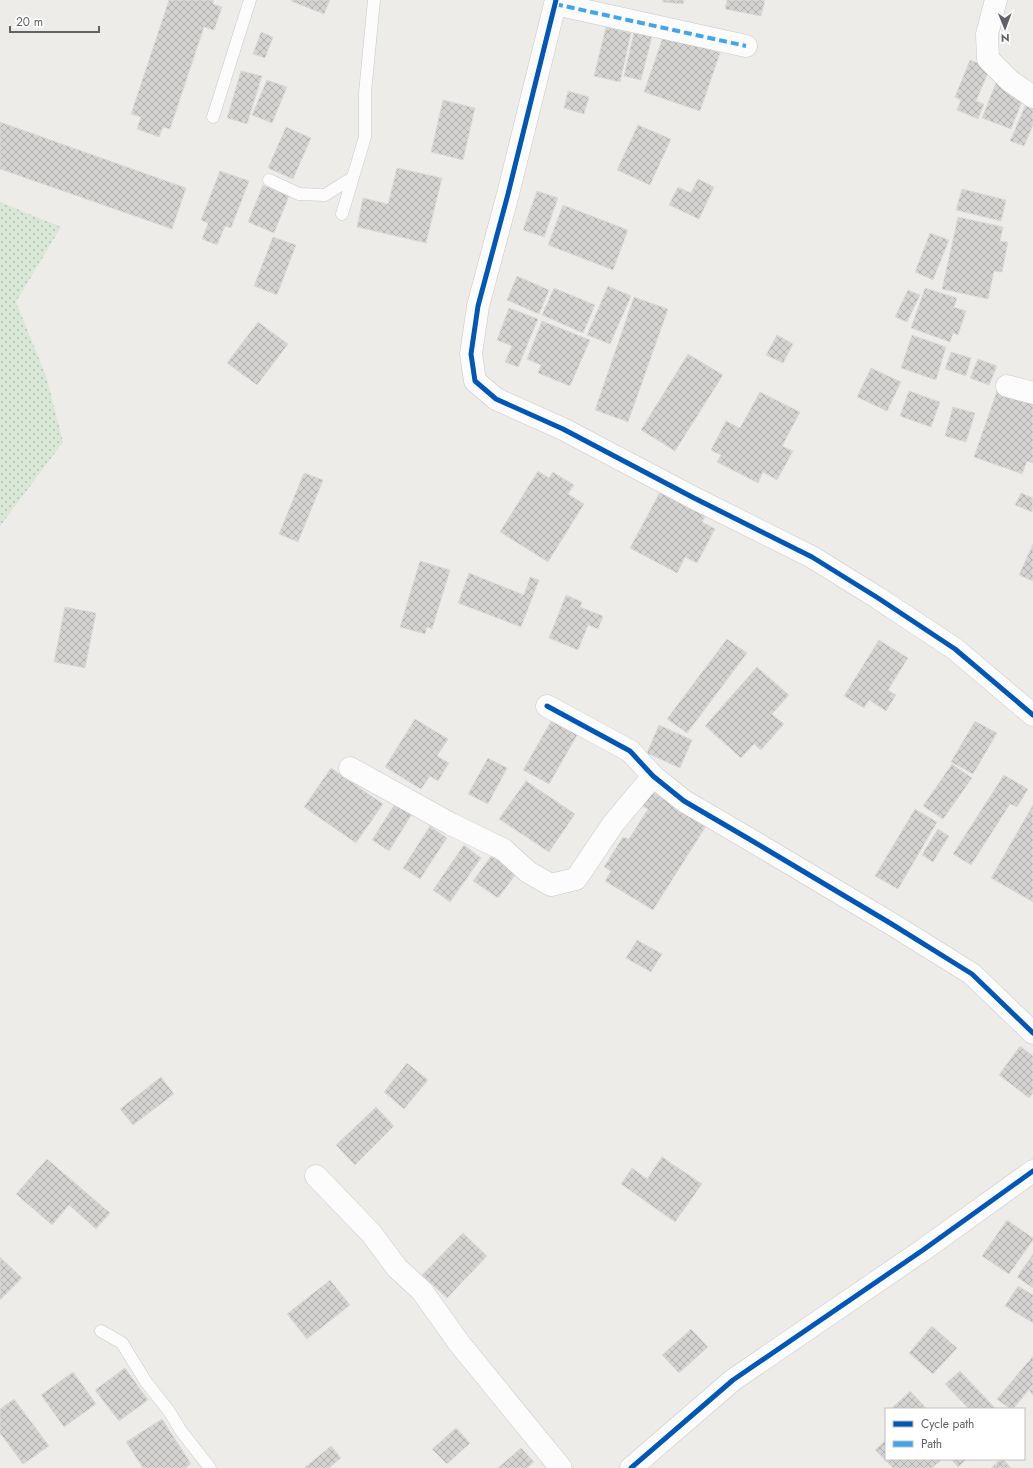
<svg xmlns="http://www.w3.org/2000/svg" width="1033" height="1468" viewBox="0 0 1033 1468" font-family="Jost,sans-serif">
<style>
.park{fill:url(#park-dots)}
.building{fill:url(#building-cross-hatch);stroke:#dcdbd8}
.lines{fill:none;stroke-linecap:round;stroke-linejoin:round}
.service-casing{stroke:#c8c8c8;stroke-width:13}
.minor-casing{stroke:#c8c8c8;stroke-width:23}
.service{stroke:#fcfcfc;stroke-width:12}
.minor{stroke:#fcfcfc;stroke-width:22}
.quiet{stroke:#41a5ee;stroke-width:4;stroke-dasharray:8 4;stroke-linecap:butt}
.cycleway-casing{stroke:#fff;stroke-width:8}
.cycleway{stroke:#0057b8;stroke-width:5}
</style>
<defs>
<pattern id="park-dots" width="8" height="8" patternUnits="userSpaceOnUse"><rect width="8" height="8" fill="#d9e8d6"/><path d="M2 2h.1M6 6h.1" fill="none" stroke="#b3bfb1" stroke-width="1.8" stroke-linecap="round"/></pattern>
<pattern id="building-cross-hatch" width="8" height="8" patternUnits="userSpaceOnUse"><rect width="8" height="8" fill="#d4d3d2"/><path d="M0 0l8 8M0 8l8-8" fill="none" stroke="#afafae"/></pattern>
</defs>
<rect width="100%" height="100%" fill="#edece9"/>
<path class="park" d="M 0,202 L 61,227 L 16,302 L 46,376 L 63,442 L 0,526 Z"/>
<path class="building" d="M 169,0 L 214,0 L 213,4 L 222,7 L 214,30 L 204,27 L 170,129 L 163,127 L 159,137 L 137,129 L 141,117 L 131,114 Z
M 292,0 L 330,0 L 324,14 L 291,1 Z
M 663,0 L 684,0 L 683,4 L 663,2 Z
M 727,0 L 765,0 L 761,16 L 725,9 Z
M 606,27 L 631,33 L 620,82 L 594,76 Z
M 635,28 L 653,33 L 641,80 L 624,76 Z
M 261,32 L 273,37 L 265,58 L 253,54 Z
M 664,34 L 720,53 L 700,111 L 644,92 Z
M 970,60 L 990,68 L 976,101 L 984,104 L 978,119 L 957,110 L 961,100 L 955,97 Z
M 241,71 L 262,76 L 247,124 L 227,118 Z
M 267,80 L 287,87 L 272,123 L 252,115 Z
M 996,83 L 1025,94 L 1011,129 L 982,118 Z
M 568,91 L 589,97 L 584,114 L 564,108 Z
M 1029,97 L 1033,101 L 1033,125 L 1024,146 L 1010,141 Z
M 443,100 L 475,108 L 463,160 L 431,152 Z
M 0,122 L 186,188 L 172,229 L 0,169 Z
M 638,125 L 671,139 L 650,185 L 617,170 Z
M 286,127 L 311,138 L 293,179 L 268,168 Z
M 397,168 L 442,178 L 426,243 L 357,227 L 363,198 L 388,204 Z
M 220,171 L 249,181 L 231,228 L 225,226 L 217,245 L 202,239 L 208,223 L 201,220 Z
M 698,179 L 714,187 L 699,219 L 669,205 L 678,187 L 691,193 Z
M 263,185 L 289,196 L 274,233 L 248,222 Z
M 962,189 L 1006,200 L 1001,221 L 956,210 Z
M 537,191 L 558,198 L 544,237 L 523,230 Z
M 563,205 L 628,230 L 613,270 L 548,245 Z
M 958,217 L 1003,227 L 1000,241 L 1008,242 L 1002,272 L 994,271 L 988,299 L 942,289 Z
M 930,233 L 949,240 L 933,280 L 915,272 Z
M 273,237 L 296,245 L 277,295 L 254,286 Z
M 517,276 L 549,290 L 539,314 L 507,300 Z
M 608,286 L 631,296 L 610,344 L 587,335 Z
M 554,288 L 595,305 L 583,333 L 542,315 Z
M 925,288 L 957,298 L 954,307 L 966,311 L 958,335 L 953,333 L 950,342 L 911,328 Z
M 908,290 L 920,295 L 907,322 L 895,317 Z
M 634,297 L 668,309 L 628,422 L 595,410 Z
M 509,308 L 538,319 L 518,367 L 505,362 L 512,346 L 497,340 Z
M 542,321 L 590,340 L 570,386 L 538,373 L 541,365 L 527,359 Z
M 258,322 L 288,344 L 257,385 L 227,363 Z
M 777,335 L 793,344 L 783,363 L 766,355 Z
M 912,335 L 946,347 L 936,380 L 901,368 Z
M 951,352 L 971,358 L 966,376 L 945,369 Z
M 688,354 L 723,375 L 675,451 L 641,430 Z
M 978,359 L 997,366 L 989,385 L 970,378 Z
M 871,368 L 901,382 L 887,411 L 857,397 Z
M 909,391 L 940,402 L 931,427 L 900,416 Z
M 997,391 L 1033,403 L 1033,463 L 1027,461 L 1022,474 L 974,457 Z
M 760,392 L 800,412 L 782,446 L 793,451 L 777,480 L 763,472 L 758,483 L 717,462 L 721,455 L 711,450 L 726,421 L 740,428 Z
M 953,407 L 975,413 L 966,442 L 945,436 Z
M 538,471 L 549,478 L 553,472 L 574,485 L 568,494 L 584,504 L 548,562 L 500,532 Z
M 304,473 L 323,480 L 298,542 L 279,534 Z
M 660,492 L 706,515 L 702,522 L 715,529 L 697,563 L 685,557 L 677,573 L 630,548 Z
M 1021,493 L 1033,498 L 1032,512 L 1015,505 Z
M 1033,544 L 1033,581 L 1019,575 Z
M 420,561 L 450,570 L 432,629 L 427,627 L 425,634 L 400,627 Z
M 469,573 L 524,595 L 530,577 L 539,580 L 521,627 L 458,603 Z
M 566,595 L 582,602 L 580,607 L 603,616 L 598,629 L 588,625 L 578,650 L 549,638 Z
M 65,607 L 96,613 L 85,668 L 54,662 Z
M 727,639 L 747,653 L 687,733 L 667,719 Z
M 879,640 L 908,658 L 888,690 L 896,695 L 886,711 L 869,700 L 864,708 L 844,696 Z
M 757,667 L 789,695 L 772,714 L 784,724 L 761,750 L 754,744 L 741,758 L 705,726 Z
M 553,718 L 579,732 L 549,784 L 523,770 Z
M 415,719 L 448,739 L 437,756 L 449,763 L 438,781 L 430,776 L 421,789 L 385,767 Z
M 975,721 L 997,733 L 973,774 L 951,762 Z
M 659,725 L 692,740 L 680,768 L 647,753 Z
M 488,758 L 507,768 L 488,804 L 468,794 Z
M 952,764 L 972,778 L 943,819 L 923,806 Z
M 331,768 L 383,804 L 356,843 L 304,807 Z
M 1004,775 L 1028,789 L 1017,807 L 1010,804 L 971,865 L 953,854 Z
M 526,781 L 575,814 L 549,852 L 499,819 Z
M 651,791 L 706,826 L 653,910 L 605,881 L 611,871 L 604,867 L 623,837 L 629,839 L 648,809 L 642,806 Z
M 395,804 L 412,814 L 389,851 L 372,840 Z
M 1033,805 L 1033,902 L 991,878 Z
M 915,809 L 937,822 L 898,889 L 875,876 Z
M 430,826 L 447,838 L 420,879 L 403,868 Z
M 938,829 L 949,836 L 933,862 L 922,855 Z
M 464,845 L 481,858 L 450,902 L 433,890 Z
M 494,852 L 519,870 L 498,898 L 473,881 Z
M 637,940 L 662,954 L 651,972 L 626,958 Z
M 1020,1046 L 1033,1056 L 1033,1093 L 1029,1098 L 999,1075 Z
M 407,1063 L 428,1080 L 404,1109 L 384,1092 Z
M 161,1077 L 174,1094 L 133,1125 L 120,1109 Z
M 376,1107 L 394,1126 L 355,1165 L 336,1145 Z
M 662,1157 L 702,1184 L 675,1222 L 621,1184 L 632,1168 L 647,1179 Z
M 47,1159 L 110,1213 L 96,1229 L 69,1205 L 52,1225 L 16,1194 Z
M 1007,1220 L 1033,1238 L 1033,1240 L 1009,1274 L 982,1256 Z
M 463,1233 L 487,1256 L 447,1298 L 422,1275 Z
M 1033,1254 L 1033,1288 L 1017,1277 Z
M 0,1257 L 22,1278 L 0,1300 Z
M 330,1280 L 350,1305 L 307,1339 L 287,1314 Z
M 1018,1286 L 1033,1295 L 1033,1323 L 1005,1306 Z
M 932,1326 L 957,1348 L 933,1374 L 909,1353 Z
M 691,1329 L 708,1347 L 679,1373 L 662,1355 Z
M 1033,1356 L 1033,1385 L 1013,1409 L 1010,1409 L 997,1399 Z
M 125,1368 L 148,1400 L 119,1421 L 95,1390 Z
M 960,1371 L 996,1409 L 969,1409 L 945,1384 Z
M 73,1372 L 96,1404 L 64,1427 L 41,1395 Z
M 1033,1387 L 1033,1395 L 1029,1390 Z
M 910,1391 L 927,1409 L 891,1409 Z
M 14,1399 L 49,1446 L 23,1464 L 0,1433 L 0,1409 Z
M 162,1419 L 191,1464 L 185,1468 L 143,1468 L 126,1442 Z
M 456,1428 L 470,1443 L 447,1464 L 432,1449 Z
M 886,1440 L 886,1459 L 942,1459 L 932,1468 L 893,1468 L 875,1450 Z
M 331,1446 L 341,1458 L 329,1468 L 304,1468 Z
M 521,1448 L 534,1462 L 527,1468 L 498,1468 Z
M 951,1459 L 967,1459 L 958,1467 Z
M 1001,1459 L 1003,1459 L 1011,1468 L 991,1468 Z"/>
<g class="lines">
<defs>
<path id="service" d="M 213,117 L 250,0
M 269,180 L 299,194 L 325,195 L 352,178
M 342,214 L 365,137 L 365,93 L 374,0
M 101,1331 L 122,1343 L 146,1382 L 169,1411 L 181,1431 L 210,1468"/>
<path id="minor" d="M 556,0 L 508,194 L 478,306 L 471,354 L 475,381 L 496,399 L 563,429 L 694,498 L 812,557 L 878,598 L 955,649 L 1033,715
M 996,0 L 987,34 L 988,59 L 1010,81 L 1033,97
M 555,4 L 746,46
M 1007,386 L 1033,393
M 547,706 L 630,751 L 653,776 L 684,801 L 749,839 L 890,923 L 972,974 L 1033,1033
M 350,768 L 451,824 L 504,850 L 528,872 L 551,885 L 576,879 L 613,824 L 653,776
M 316,1176 L 371,1233 L 397,1268 L 422,1291 L 459,1343 L 561,1468
M 631,1468 L 733,1380 L 923,1250 L 1033,1171"/>
</defs>
<use href="#service" class="service-casing"/>
<use href="#minor" class="minor-casing"/>
<use href="#service" class="service"/>
<use href="#minor" class="minor"/>
<path class="quiet" d="M 555,4 L 746,46"/>
<defs>
<path id="cycleway" d="M 556,0 L 508,194 L 478,306 L 471,354 L 475,381 L 496,399 L 563,429 L 694,498 L 812,557 L 878,598 L 955,649 L 1033,715
M 547,706 L 630,751 L 653,776 L 684,801 L 749,839 L 890,923 L 972,974 L 1033,1033
M 631,1468 L 733,1380 L 923,1250 L 1033,1171"/>
</defs>
<use href="#cycleway" class="cycleway-casing"/>
<use href="#cycleway" class="cycleway"/>
</g>
<rect x="885" y="1408" width="140" height="52" fill="#ffffff" stroke="#bfc0c2"/>
<rect x="893" y="1421" width="20" height="6" fill="#0057b8" stroke="#bfc0c2"/>
<text x="921" y="1428" font-size="12" fill="#5f6266">Cycle path</text>
<rect x="893" y="1441" width="20" height="6" fill="#41a5ee" stroke="#bfc0c2"/>
<text x="921" y="1448" font-size="12" fill="#5f6266">Path</text>
<g transform="translate(1005 28) rotate(179)" stroke="#ffffff" stroke-width="3" paint-order="stroke">
<path d="M0-3L7 15L0 10L-7 15Z" fill="#5f6266"/>
<text y="-6" font-size="11" font-weight="bold" text-anchor="middle" fill="#5f6266">N</text>
</g>
<path d="M10 26v6h89v-6" fill="none" stroke="#5f6266" stroke-width="2"/>
<text x="16" y="26" font-size="12" fill="#5f6266" stroke="#ffffff" stroke-width="3" paint-order="stroke">20 m</text>
</svg>
